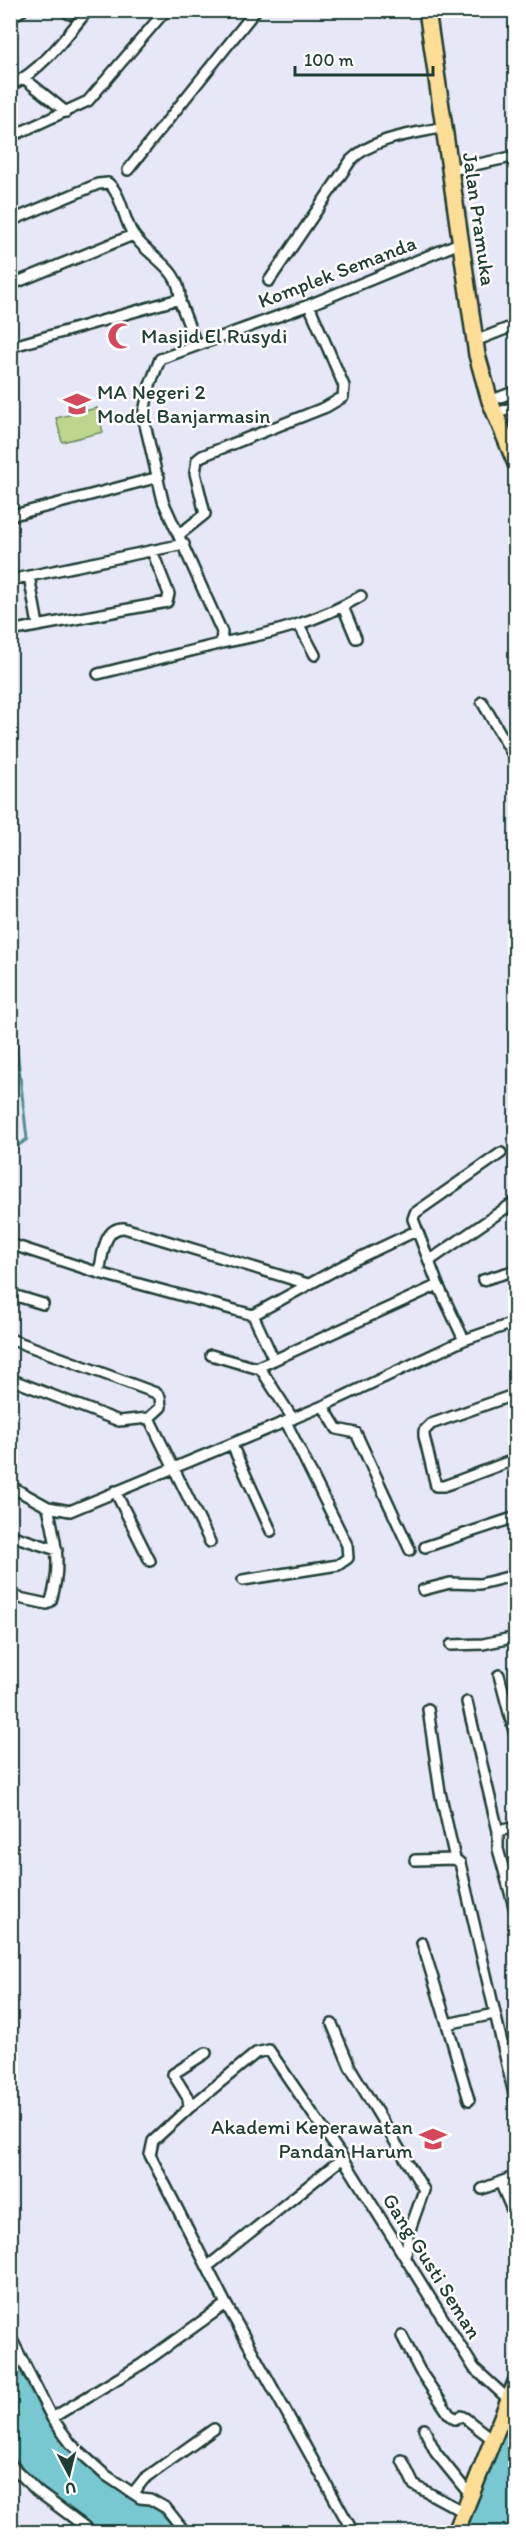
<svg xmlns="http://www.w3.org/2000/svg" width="526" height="2543" viewBox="0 0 526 2543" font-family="Itim,sans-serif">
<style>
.green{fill:#bcd68d;stroke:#6e8a60;stroke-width:1.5}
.water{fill:#78c8d2;stroke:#549093;stroke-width:1.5}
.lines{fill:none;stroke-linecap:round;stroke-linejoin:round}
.stream{stroke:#549093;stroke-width:3}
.minor-casing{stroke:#1f3d34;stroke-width:14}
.primary-casing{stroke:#1f3d34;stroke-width:20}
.minor{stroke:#fff;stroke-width:9}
.primary{stroke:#fedd96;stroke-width:15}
.labels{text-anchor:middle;stroke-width:5;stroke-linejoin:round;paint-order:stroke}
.street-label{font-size:21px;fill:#1f3d34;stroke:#fff}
.poi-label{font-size:21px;fill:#1f3d34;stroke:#fff;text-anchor:start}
</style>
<rect width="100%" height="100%" fill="#e7e8f7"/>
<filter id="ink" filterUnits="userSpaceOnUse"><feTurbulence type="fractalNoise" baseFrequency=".0167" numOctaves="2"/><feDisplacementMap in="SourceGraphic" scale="12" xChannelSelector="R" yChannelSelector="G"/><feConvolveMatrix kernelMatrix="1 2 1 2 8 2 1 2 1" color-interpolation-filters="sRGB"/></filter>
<g filter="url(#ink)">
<path class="green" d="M 97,408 L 103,432 L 62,442 L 56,418 Z"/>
<path class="water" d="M 10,2353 L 50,2426 L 100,2476 L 135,2501 L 153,2505 L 179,2532 L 102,2532 L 40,2489 L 11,2453 Z
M 515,2392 L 515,2532 L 461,2532 Z"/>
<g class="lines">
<path class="stream" d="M 10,985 L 27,1139 L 10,1152"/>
<defs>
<path id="minor" d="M 69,14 L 72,10
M 10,17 L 23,10
M 25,79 L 66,112
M 10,86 C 43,69 65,38 88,10
M 10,137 L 88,101 L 166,10
M 128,170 L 256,10
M 451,170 L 516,156
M 10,221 L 98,184 L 108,183 C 122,194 123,219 133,234 C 148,258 182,267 180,302
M 269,281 L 351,160 C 375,137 413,134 445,127
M 10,285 L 133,235
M 475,341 L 516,325
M 10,347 L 175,300 L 180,302 L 196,344
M 490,401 L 516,391
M 495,414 L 516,406
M 10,516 L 159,477
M 180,534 L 205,514 L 195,473 L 197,460 L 202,456 L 326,407 L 343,397 L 344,386 L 309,305
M 29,576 L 38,625
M 10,580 L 184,544
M 343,607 L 356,638
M 299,625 L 315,655
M 10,631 L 167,602 L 169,594 L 152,551
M 221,643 C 270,634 318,622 361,596
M 98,674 L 219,644 L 221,643 L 222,632 L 163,501 L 143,416 L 150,385 L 160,359 L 309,305 L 462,242
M 482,702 L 516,760
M 10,1244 L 99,1273 L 253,1315 L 346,1264 L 416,1231
M 429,1261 L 516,1201
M 99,1273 C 103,1256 103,1227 124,1228 L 308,1284
M 483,1280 L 516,1270
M 10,1294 L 43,1304
M 253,1315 L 274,1360 L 438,1285
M 10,1339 L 156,1393 L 160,1397 L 161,1407 L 149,1418 L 210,1542
M 464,1340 L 438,1285 L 413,1219 L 415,1213 L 501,1153
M 211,1355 L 256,1368 L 274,1360
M 260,1368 L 293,1419
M 10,1379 L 119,1421 L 149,1418
M 516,1394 L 431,1424 L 424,1431 L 424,1436 L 436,1486 L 444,1486 L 516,1459
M 323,1406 L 337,1429 L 356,1433 L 410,1550
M 232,1445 L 271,1531
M 10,1486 L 48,1507 L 70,1511 L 323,1406 L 464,1340 L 516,1322
M 115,1491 L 150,1561
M 10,1535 L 57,1550
M 425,1547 L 516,1517
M 243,1580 L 338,1565 L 348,1558 L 347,1545 L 286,1422
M 423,1590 L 450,1583 L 480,1584 L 516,1575
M 10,1596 L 47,1604 L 51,1601 C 62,1565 56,1543 48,1507
M 451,1645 L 483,1644 L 516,1637
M 499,1675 L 516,1739
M 467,1702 L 498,1831 L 516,1827
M 428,1709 L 440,1792 L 455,1859
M 498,1831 L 498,1849 L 516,1914
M 415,1860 L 455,1859 L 460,1863 L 516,2103
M 422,1943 L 447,2024 L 494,2014
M 332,2024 L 350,2067 L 424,2190 L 408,2235 L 406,2257
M 447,2024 L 469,2100
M 206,2053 L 173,2074 L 188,2098 L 189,2108 L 153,2141 L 150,2155 L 226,2304 L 353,2532
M 189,2108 L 256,2053 L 269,2050 L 343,2158 L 474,2368 L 508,2399
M 500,2182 L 515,2217
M 482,2189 L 516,2176
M 207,2267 L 343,2158
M 10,2336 L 52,2418 L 71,2444 L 104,2474 L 140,2498 L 150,2499 L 166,2508 L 185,2532
M 402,2336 L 420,2371 L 449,2414 L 455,2419 L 461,2416 L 465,2418 L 492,2439
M 52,2418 L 142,2364 L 226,2304
M 424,2429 L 436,2453 L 470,2495
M 402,2460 L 414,2485 L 464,2512
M 10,2464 L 37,2491 L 92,2532
M 133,2493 L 144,2479 L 214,2429"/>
<path id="primary" d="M 427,10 L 477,355 L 490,401 L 516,464
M 456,2532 L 516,2382"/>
</defs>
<use href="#minor" class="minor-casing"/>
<use href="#primary" class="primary-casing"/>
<use href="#minor" class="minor"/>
<use href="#primary" class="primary"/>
</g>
</g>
<defs>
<symbol id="mosque-bare" viewBox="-9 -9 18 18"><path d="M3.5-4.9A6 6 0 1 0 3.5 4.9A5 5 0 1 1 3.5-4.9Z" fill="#d1495b" stroke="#fff" stroke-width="2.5" paint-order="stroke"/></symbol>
<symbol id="school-bare" viewBox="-9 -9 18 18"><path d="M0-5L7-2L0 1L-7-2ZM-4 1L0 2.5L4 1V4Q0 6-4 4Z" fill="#d1495b" stroke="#fff" stroke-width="2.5" paint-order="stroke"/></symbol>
<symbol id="university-bare" viewBox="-9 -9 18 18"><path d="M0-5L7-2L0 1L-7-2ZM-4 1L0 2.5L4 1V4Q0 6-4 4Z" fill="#d1495b" stroke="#fff" stroke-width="2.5" paint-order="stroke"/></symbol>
</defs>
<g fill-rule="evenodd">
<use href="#mosque-bare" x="102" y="317" width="38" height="38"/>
<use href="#school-bare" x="58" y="385" width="38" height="38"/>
<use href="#university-bare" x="414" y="2120" width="38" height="38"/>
</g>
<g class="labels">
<g class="street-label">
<text transform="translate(479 219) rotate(82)" y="7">Jalan Pramuka</text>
<text transform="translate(337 272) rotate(-21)" y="7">Komplek Semanda</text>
<text transform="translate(432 2266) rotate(58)" y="7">Gang Gusti Seman</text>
</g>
<g class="poi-label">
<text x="141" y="343">Masjid El Rusydi</text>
<text x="97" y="399">MA Negeri 2<tspan x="97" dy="24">Model Banjarmasin</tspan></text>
<text x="413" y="2134" text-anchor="end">Akademi Keperawatan<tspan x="413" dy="24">Pandan Harum</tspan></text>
</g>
</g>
<rect width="526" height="2543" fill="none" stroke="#fff" stroke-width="36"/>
<rect x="18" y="18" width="490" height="2507" fill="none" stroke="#1f3d34" stroke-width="2" filter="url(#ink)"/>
<g transform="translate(69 2474) rotate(173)" stroke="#ffffff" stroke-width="4.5" paint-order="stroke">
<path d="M0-4.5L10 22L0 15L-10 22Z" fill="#1f3d34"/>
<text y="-9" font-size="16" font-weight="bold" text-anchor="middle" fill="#1f3d34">U</text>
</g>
<path d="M295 66v9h138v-9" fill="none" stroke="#1f3d34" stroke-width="3"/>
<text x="304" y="66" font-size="18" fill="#1f3d34" stroke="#ffffff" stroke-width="4.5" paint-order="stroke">100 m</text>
</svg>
